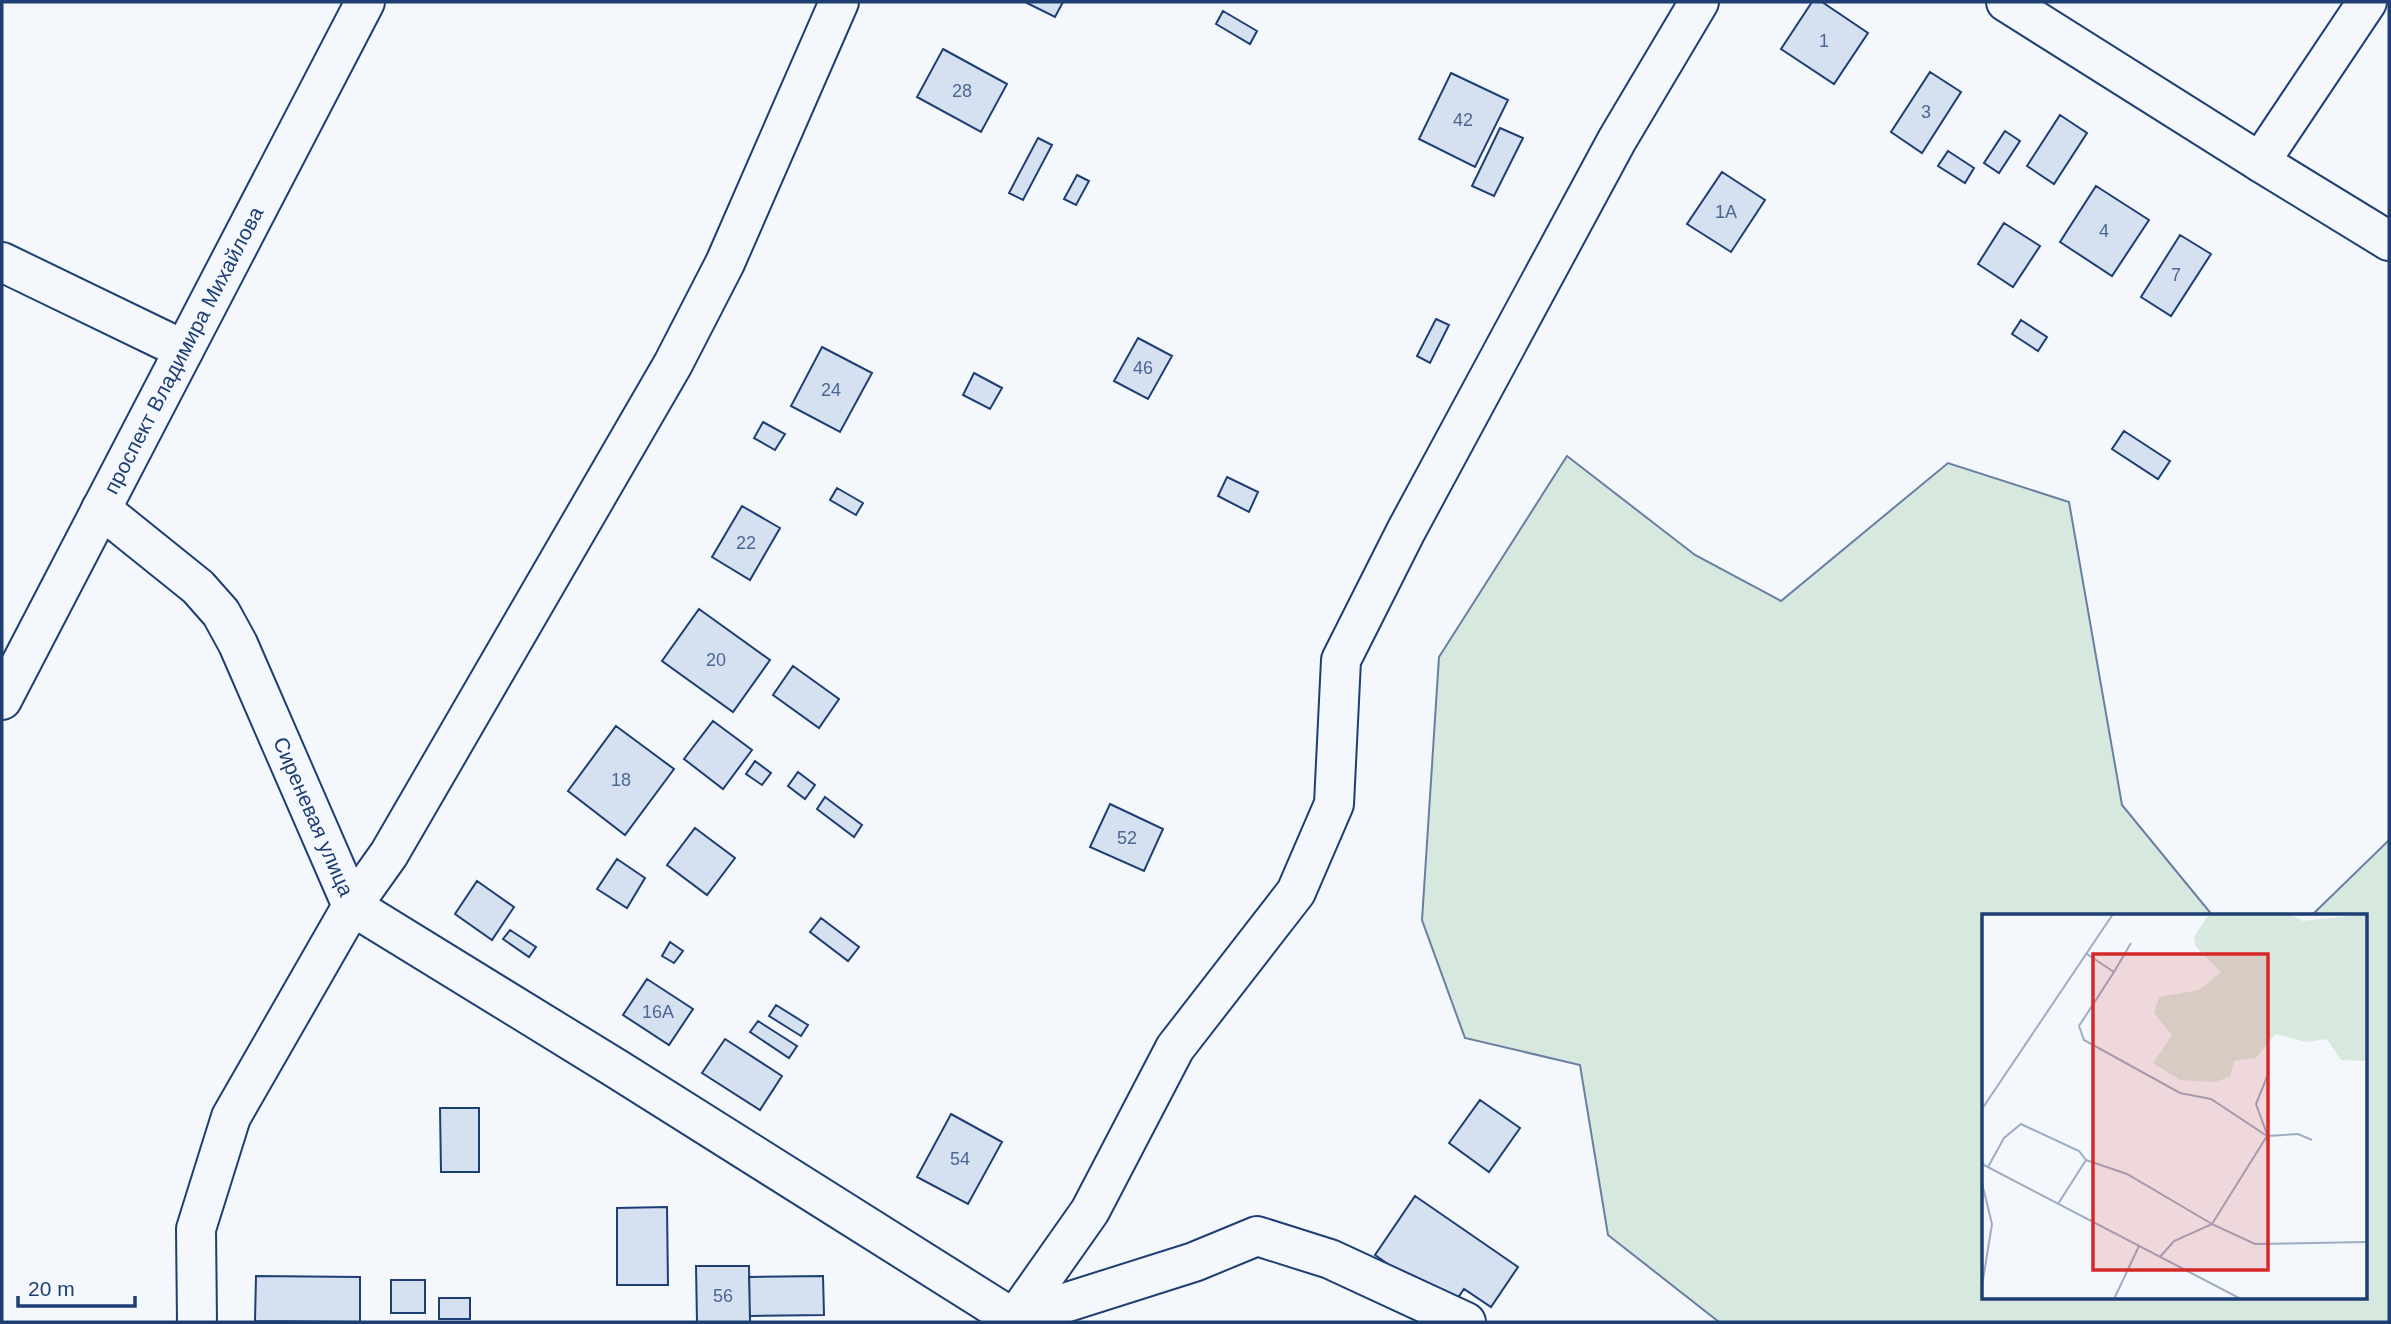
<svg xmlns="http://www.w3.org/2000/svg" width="2391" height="1324" viewBox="0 0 2391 1324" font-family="Helvetica,sans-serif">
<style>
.green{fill:#d7e8df;stroke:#687fa3;stroke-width:2}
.building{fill:#d5e0f0;stroke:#1d3f73;stroke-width:2}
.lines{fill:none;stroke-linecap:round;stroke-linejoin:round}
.minor-casing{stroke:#1d3f73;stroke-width:42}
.major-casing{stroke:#1d3f73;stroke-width:42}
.minor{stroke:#f4f7fb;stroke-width:38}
.major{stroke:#f4f7fb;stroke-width:38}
.labels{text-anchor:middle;stroke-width:5;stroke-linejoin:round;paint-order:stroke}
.number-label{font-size:18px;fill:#4b6792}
.street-label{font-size:21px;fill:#1d3f73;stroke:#f4f7fb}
.inset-road{fill:none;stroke:#9eadc5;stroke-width:2}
.view{fill:#d62828;fill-opacity:0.15;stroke:#d62828;stroke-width:3.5}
.inset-edge{fill:none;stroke:#1d3f73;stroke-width:3.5}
</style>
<rect width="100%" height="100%" fill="#f4f7fb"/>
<path class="green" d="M 1567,456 L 1695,555 L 1781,601 L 1948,463 L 2069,502 L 2122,805 L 2213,916 L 1983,916 L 1983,1298 L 2365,1298 L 2365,916 L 2311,916 L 2389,840 L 2389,1322 L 1719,1322 L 1608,1235 L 1580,1065 L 1465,1038 L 1422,920 L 1439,657 Z"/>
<path class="building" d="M 1025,2 L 1063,2 L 1055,17 Z
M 1812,2 L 1822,2 L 1868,33 L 1834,84 L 1781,49 Z
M 1223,11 L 1257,31 L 1250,44 L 1216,24 Z
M 943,49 L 1007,84 L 981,132 L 917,97 Z
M 1930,72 L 1961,92 L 1922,153 L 1891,132 Z
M 1451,73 L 1508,100 L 1475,167 L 1419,139 Z
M 2060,115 L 2087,133 L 2054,184 L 2027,166 Z
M 1500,128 L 1523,138 L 1494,196 L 1472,186 Z
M 2005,131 L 2020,141 L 1999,173 L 1984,163 Z
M 1038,138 L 1052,145 L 1023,200 L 1009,193 Z
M 1948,151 L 1974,168 L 1965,183 L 1938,166 Z
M 1722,172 L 1765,200 L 1731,252 L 1687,224 Z
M 1077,175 L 1089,181 L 1076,205 L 1064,199 Z
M 2096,186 L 2149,220 L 2112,276 L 2060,242 Z
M 2004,223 L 2040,246 L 2013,287 L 1978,264 Z
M 2180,235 L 2211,254 L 2171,316 L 2141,297 Z
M 1436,319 L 1449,325 L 1430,363 L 1417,356 Z
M 2021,320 L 2047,337 L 2038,351 L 2012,334 Z
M 1138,338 L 1172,356 L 1148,399 L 1114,381 Z
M 822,347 L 872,373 L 840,432 L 791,406 Z
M 974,373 L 1002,388 L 990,409 L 963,395 Z
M 763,422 L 785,434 L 775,450 L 754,438 Z
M 2124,431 L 2170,461 L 2158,479 L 2112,449 Z
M 1227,477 L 1258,492 L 1249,512 L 1218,496 Z
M 837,488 L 863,503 L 856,515 L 830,500 Z
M 742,506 L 780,528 L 750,580 L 712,557 Z
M 699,609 L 770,660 L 733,712 L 662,661 Z
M 793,666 L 839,699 L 819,728 L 773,695 Z
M 713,721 L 752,750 L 723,789 L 684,759 Z
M 616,726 L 674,769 L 625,835 L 568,791 Z
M 755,761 L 771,773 L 762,785 L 746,774 Z
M 798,772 L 815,785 L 805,799 L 788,786 Z
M 825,797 L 862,825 L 854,837 L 817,809 Z
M 1110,804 L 1163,829 L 1144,871 L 1090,847 Z
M 695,828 L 735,858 L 707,895 L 667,865 Z
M 617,859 L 645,878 L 627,908 L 597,889 Z
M 477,881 L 514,907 L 492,940 L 455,914 Z
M 821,918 L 859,947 L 848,961 L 810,932 Z
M 510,930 L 536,947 L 529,957 L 503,939 Z
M 670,942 L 683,951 L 674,963 L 662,956 Z
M 647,979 L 693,1009 L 669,1045 L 623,1015 Z
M 776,1005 L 808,1025 L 801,1036 L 769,1016 Z
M 758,1021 L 797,1046 L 789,1058 L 750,1032 Z
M 725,1039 L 782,1076 L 760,1110 L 702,1073 Z
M 1480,1100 L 1520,1128 L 1489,1172 L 1449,1143 Z
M 440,1108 L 479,1108 L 479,1172 L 441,1172 Z
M 951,1114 L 1002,1142 L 968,1204 L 917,1177 Z
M 1415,1196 L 1518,1267 L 1491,1307 L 1464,1289 L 1451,1308 L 1375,1255 Z
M 667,1207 L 668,1285 L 617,1285 L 617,1208 Z
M 696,1266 L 749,1266 L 750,1322 L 697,1322 Z
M 256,1276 L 360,1277 L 360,1322 L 255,1321 Z
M 823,1276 L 824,1315 L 750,1316 L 749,1277 Z
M 391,1280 L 425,1280 L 425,1313 L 391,1313 Z
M 439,1298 L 470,1298 L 470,1319 L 439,1319 Z"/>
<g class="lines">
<defs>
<g id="minor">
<path d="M 839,2 L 725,263 L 673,364 L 389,854 L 352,906 L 617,1069 L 1014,1319 L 1014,1322"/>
<path d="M 2006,2 L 2260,162 L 2367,2"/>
<path d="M 2260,162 L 2389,241"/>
<path d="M 2,262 L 184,350"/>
<path id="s1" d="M 101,509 L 198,587 L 221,613 L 238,644 L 352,906 L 231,1117 L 196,1229 L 197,1322"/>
<path d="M 1014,1319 L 1090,1211 L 1175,1048 L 1296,892 L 1334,804 L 1341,660 L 1406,531 L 1617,140 L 1699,2"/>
<path d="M 1014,1319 L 1194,1262 L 1257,1236 L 1330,1259 L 1466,1322"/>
</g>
<g id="major">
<path id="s2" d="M 2,700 L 365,2"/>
</g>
</defs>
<use href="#minor" class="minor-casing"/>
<use href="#major" class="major-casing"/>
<use href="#minor" class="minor"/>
<use href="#major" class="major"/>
</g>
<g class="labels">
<g class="number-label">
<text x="1824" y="47">1</text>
<text x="962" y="97">28</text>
<text x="1926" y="118">3</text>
<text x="1463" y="126">42</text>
<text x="1726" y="218">1А</text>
<text x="2104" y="237">4</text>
<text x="2176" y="281">7</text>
<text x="1143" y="374">46</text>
<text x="831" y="396">24</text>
<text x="746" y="549">22</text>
<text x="716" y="666">20</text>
<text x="621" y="786">18</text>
<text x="1127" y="844">52</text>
<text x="658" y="1018">16А</text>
<text x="960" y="1165">54</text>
<text x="723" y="1302">56</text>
</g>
<g class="street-label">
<text dy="7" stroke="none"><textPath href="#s2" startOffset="394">проспект Владимира Михайлова</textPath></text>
<text dy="7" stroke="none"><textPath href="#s1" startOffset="383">Сиреневая улица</textPath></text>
</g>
</g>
<g transform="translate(1982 914)">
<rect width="385" height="385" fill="#f4f7fb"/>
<path d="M 227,0 L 306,0 L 321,7 L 385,0 L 385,147 L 359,146 L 345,125 L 324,128 L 293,120 L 274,144 L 252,147 L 248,163 L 232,168 L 198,166 L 171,149 L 190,121 L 172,99 L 177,83 L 217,76 L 239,58 L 214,33 L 212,23 Z" fill="#d7e8df"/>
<path class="inset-road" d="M 105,40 L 132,58 L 97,112 L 102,126 L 198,179 L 229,185 L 285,222M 132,58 L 149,29M 0,195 L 131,0M 285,220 L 274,190 L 287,158M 104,246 L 145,260 L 230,310 L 285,222 L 316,220 L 330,226M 0,250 L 259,385M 6,253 L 22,224 L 39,210 L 97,237 L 104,246 L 76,290M 0,269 L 10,310 L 0,372M 178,343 L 192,327 L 230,310 L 273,330 L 385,328M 132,385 L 157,332"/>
<path class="view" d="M 111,40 L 286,40 L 286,356 L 111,356 Z"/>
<rect width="385" height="385" class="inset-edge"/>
</g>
<rect width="2391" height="1324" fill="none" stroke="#1d3f73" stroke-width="7"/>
<path d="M18 1296v10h117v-10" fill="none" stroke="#1d3f73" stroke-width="3.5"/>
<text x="28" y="1296" font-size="21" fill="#1d3f73" stroke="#f4f7fb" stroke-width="5" paint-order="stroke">20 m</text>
</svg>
